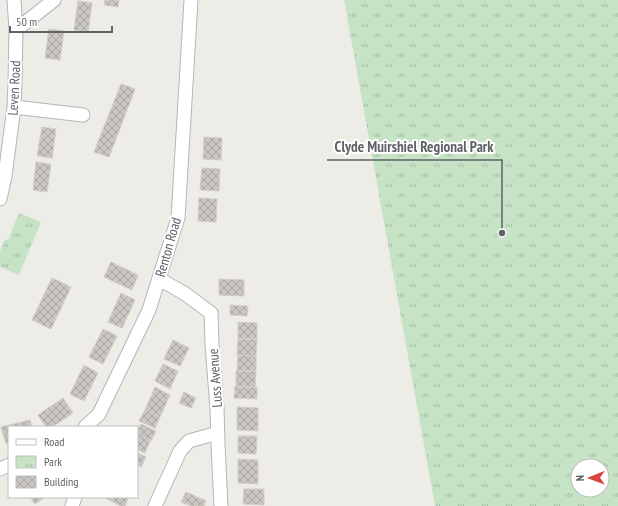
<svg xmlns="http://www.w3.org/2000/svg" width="618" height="506" viewBox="0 0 618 506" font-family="'PT Sans Narrow',sans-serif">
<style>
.park{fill:url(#park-tufts);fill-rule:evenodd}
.building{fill:url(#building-cross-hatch);stroke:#d2cdc5}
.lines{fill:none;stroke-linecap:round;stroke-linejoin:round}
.minor-casing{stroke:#b3b6b9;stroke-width:15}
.minor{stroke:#fff;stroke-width:13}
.labels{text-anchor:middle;stroke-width:4;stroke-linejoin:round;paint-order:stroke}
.street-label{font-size:14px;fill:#5e6165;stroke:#fff}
.leader{fill:none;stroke:#5e6165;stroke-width:1.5}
.callout-dot{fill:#5e6165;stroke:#fff;stroke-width:1.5}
.callout-label{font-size:15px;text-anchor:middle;font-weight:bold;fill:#5e6165;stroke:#fff;stroke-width:4;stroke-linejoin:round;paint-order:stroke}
</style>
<defs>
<pattern id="park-tufts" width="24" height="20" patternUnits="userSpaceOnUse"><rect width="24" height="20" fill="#c7e3c5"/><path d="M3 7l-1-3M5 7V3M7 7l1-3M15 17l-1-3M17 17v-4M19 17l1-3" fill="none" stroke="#a5bba4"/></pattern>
<pattern id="building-cross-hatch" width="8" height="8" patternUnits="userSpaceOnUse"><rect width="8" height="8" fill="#cac7c2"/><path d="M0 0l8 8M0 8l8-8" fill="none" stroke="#a7a5a1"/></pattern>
</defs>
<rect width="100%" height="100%" fill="#eeece6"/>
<path class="park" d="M 344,0 L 618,0 L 618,506 L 435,506 ZM 578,466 L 602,466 L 602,490 L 578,490 Z
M 19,213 L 41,222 L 19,275 L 0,267 L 0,251 L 5,239 L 8,240 Z"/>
<path class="building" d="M 105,0 L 119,0 L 118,7 L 104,5 Z
M 78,1 L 92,3 L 88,32 L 74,30 Z
M 49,29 L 64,31 L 60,60 L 45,58 Z
M 121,84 L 135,89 L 109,157 L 94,152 Z
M 42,127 L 56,129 L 52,158 L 37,156 Z
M 204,137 L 222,138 L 221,160 L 203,159 Z
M 36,162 L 51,164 L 47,192 L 33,190 Z
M 202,168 L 220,169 L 219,191 L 200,190 Z
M 199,198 L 217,199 L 216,222 L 198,221 Z
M 111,262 L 138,275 L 132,290 L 104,277 Z
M 52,278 L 71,287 L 51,329 L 32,320 Z
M 219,279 L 244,280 L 244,296 L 219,295 Z
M 121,293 L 135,300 L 122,328 L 108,322 Z
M 230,305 L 248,306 L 247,316 L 230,315 Z
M 238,322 L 257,323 L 257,339 L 238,339 Z
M 103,329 L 117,336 L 103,364 L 89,357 Z
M 238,339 L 257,339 L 256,356 L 237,355 Z
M 173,340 L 189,348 L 180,366 L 164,359 Z
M 238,355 L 256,356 L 256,371 L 237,371 Z
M 163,364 L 178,371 L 170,389 L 155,381 Z
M 84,365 L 98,373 L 84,401 L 70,394 Z
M 236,371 L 256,371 L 255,387 L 236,387 Z
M 235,386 L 257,387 L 257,399 L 234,398 Z
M 155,387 L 170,395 L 160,417 L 145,410 Z
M 184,392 L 196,398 L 191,408 L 179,403 Z
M 63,398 L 73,413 L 52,427 L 46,427 L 38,415 Z
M 237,407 L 258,408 L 258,431 L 237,430 Z
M 145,410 L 160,417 L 155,428 L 139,421 Z
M 30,420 L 32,427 L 9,427 L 9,443 L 6,444 L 1,427 Z
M 141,424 L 156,431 L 151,441 L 137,434 L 137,432 Z
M 137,434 L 150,441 L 145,453 L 137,449 Z
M 238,436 L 257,436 L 256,454 L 238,453 Z
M 137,453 L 146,457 L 141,467 L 137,464 Z
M 238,459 L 258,460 L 258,484 L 238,483 Z
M 244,489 L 264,489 L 264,505 L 243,504 Z
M 186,492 L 206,501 L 204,506 L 191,506 L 181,502 Z
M 30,497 L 45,497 L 35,504 Z
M 105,497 L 129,497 L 125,506 L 121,506 L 105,498 Z"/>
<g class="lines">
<defs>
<path id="minor" d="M 16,30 L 54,0
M 14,107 L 83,115
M 0,199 L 5,176 L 14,107 L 15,83 L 16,30 L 14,0
M 159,279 L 184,293 L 211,313 L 212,345 L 217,408 L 218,444 L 221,506
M 85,427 L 99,414 L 149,310 L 178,218 L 191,0
M 0,469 L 9,465
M 72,506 L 75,497
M 155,506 L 180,451 L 189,441 L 218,433"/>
</defs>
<use href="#minor" class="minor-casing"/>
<use href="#minor" class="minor"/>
</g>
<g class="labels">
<g class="street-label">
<text transform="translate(14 88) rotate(-87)" y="5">Leven Road</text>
<text transform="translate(168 247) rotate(-74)" y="5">Renton Road</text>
<text transform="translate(215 378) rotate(-94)" y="5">Luss Avenue</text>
</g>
</g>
<path class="leader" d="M502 233L502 160H327"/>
<circle class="callout-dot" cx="502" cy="233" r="4"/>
<g class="callout-label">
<text x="414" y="152">Clyde Muirshiel Regional Park</text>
</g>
<rect x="8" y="426" width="130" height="72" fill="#ffffff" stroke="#bfc0c1"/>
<rect x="16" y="439" width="20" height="6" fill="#ffffff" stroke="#bfc0c1"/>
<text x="44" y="446" font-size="12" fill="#5e6165">Road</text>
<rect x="16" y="456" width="20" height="12" fill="url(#park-tufts)" stroke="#bfc0c1"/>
<text x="44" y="466" font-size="12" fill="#5e6165">Park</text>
<rect x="16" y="476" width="20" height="12" fill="url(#building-cross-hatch)" stroke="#bfc0c1"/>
<text x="44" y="486" font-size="12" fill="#5e6165">Building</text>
<g transform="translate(590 478) rotate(269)"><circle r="19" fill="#ffffff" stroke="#bfc0c1"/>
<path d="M0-3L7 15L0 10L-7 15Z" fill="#d94441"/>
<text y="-6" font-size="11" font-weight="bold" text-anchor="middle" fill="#5e6165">N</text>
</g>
<path d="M10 26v6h102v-6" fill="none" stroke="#5e6165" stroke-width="2"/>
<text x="16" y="26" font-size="12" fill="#5e6165" stroke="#ffffff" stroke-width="3" paint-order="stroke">50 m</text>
</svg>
